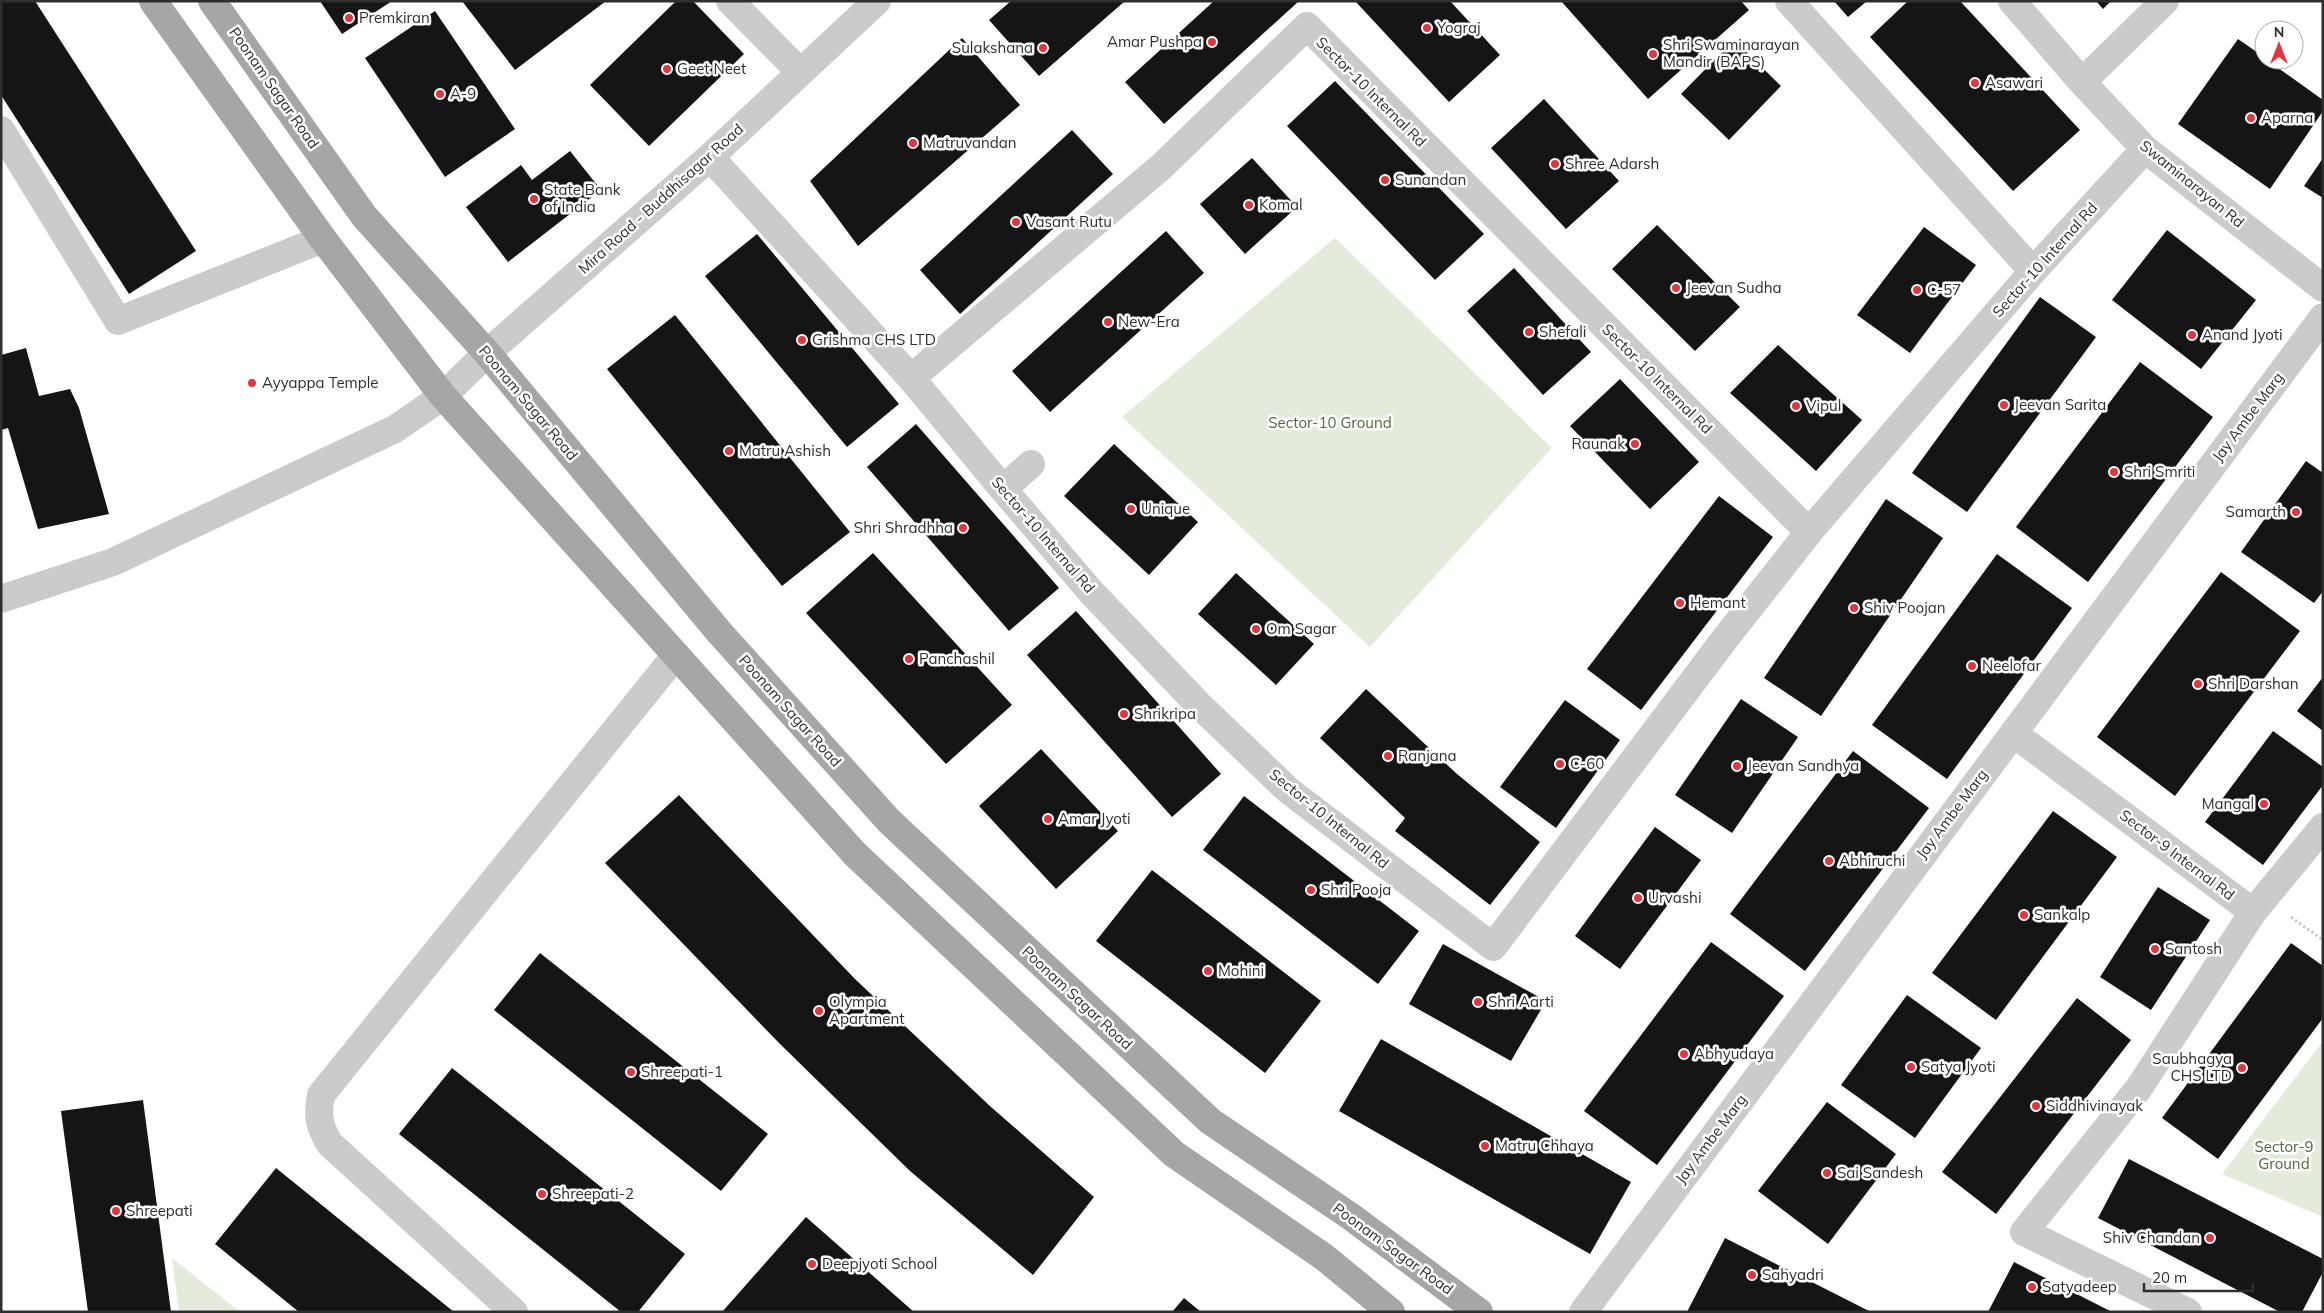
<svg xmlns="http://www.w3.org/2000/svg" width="2324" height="1313" viewBox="0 0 2324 1313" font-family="Mulish,sans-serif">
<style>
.green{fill:#e4ebdc}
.building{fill:#151515}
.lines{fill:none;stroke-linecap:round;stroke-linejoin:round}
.path{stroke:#cbcbcb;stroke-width:3;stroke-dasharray:2.5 2.5;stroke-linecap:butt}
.minor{stroke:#cbcbcb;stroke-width:28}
.major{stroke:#a6a6a6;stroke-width:28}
.poi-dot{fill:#df363f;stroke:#fff;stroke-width:2}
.labels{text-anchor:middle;stroke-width:5;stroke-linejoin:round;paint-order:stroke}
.poi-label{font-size:15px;fill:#2e2e2e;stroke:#fff;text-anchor:start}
.street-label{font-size:15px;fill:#2e2e2e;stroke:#fff}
.park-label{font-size:15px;fill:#50683d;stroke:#fff}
</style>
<rect width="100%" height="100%" fill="#fff"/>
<path class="green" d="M 1335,238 L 1552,448 L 1370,647 L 1122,417 Z
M 2323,1041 L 2323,1217 L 2222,1174 Z
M 172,1258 L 240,1312 L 179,1312 Z"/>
<path class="building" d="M 1,1 L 35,1 L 196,251 L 129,294 L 1,95 Z
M 320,1 L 392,1 L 342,34 Z
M 462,1 L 606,1 L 515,70 Z
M 676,1 L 693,1 L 744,54 L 649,146 L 590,85 Z
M 1011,1 L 1125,1 L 1039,76 L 989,20 Z
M 1214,1 L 1299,1 L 1164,124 L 1125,82 Z
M 1355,1 L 1450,1 L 1500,55 L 1449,102 Z
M 1561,1 L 1741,1 L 1749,10 L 1648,99 Z
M 1834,1 L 1867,1 L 1848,17 Z
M 1908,1 L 1960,1 L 2080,130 L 2013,191 L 1870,37 Z
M 2096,1 L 2111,1 L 2103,9 Z
M 435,11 L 515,129 L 445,177 L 365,58 Z
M 962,38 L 1020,105 L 858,246 L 810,181 Z
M 2238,39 L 2264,57 L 2264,60 L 2267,60 L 2323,100 L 2323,111 L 2270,189 L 2178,124 Z
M 1734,40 L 1781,86 L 1729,140 L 1681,94 Z
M 1335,81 L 1484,234 L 1435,280 L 1287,126 Z
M 1544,99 L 1619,181 L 1566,229 L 1491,148 Z
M 1072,130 L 1113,174 L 960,314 L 920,270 Z
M 570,151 L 601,190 L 508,262 L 466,207 L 521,165 L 532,180 Z
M 1252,158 L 1297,207 L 1245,254 L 1200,204 Z
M 2323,158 L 2323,198 L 2304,186 Z
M 1657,225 L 1740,307 L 1695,351 L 1612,269 Z
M 1924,227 L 1976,265 L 1910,353 L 1857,315 Z
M 2167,230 L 2256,300 L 2201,369 L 2112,300 Z
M 1166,231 L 1204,273 L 1050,412 L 1012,371 Z
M 757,234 L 899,404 L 847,447 L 705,276 Z
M 1514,268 L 1591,352 L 1543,395 L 1467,311 Z
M 2040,297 L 2096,337 L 1967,512 L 1912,473 Z
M 675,315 L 850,532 L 782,586 L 607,369 Z
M 1778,345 L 1862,420 L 1816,471 L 1730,393 Z
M 26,348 L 39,396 L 70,389 L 79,408 L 109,514 L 38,529 L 8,428 L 1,430 L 1,355 Z
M 2140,362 L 2213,417 L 2088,582 L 2016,527 Z
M 1620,379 L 1699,462 L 1650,509 L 1570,426 Z
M 916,424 L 1059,588 L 1009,631 L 867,467 Z
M 1114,444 L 1198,522 L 1149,575 L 1064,496 Z
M 2306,461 L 2323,473 L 2323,591 L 2314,603 L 2241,552 Z
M 1719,496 L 1773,537 L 1641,710 L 1587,669 Z
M 1886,499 L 1943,538 L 1821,716 L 1764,678 Z
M 873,553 L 1012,705 L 946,764 L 806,613 Z
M 1997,554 L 2072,608 L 1947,779 L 1872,725 Z
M 2221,572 L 2300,631 L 2175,796 L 2097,737 Z
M 1236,573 L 1314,644 L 1276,685 L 1198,614 Z
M 1076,611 L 1221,774 L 1172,817 L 1027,655 Z
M 2323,677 L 2323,731 L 2297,711 Z
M 1366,689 L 1457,774 L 1540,842 L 1490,905 L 1395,831 L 1405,818 L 1320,738 Z
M 1741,699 L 1798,737 L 1732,833 L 1675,795 Z
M 1565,700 L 1620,740 L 1556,828 L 1500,787 Z
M 2273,731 L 2323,767 L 2323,785 L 2263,865 L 2205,822 Z
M 1041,749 L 1118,831 L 1056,889 L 979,806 Z
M 1853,751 L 1929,808 L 1805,971 L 1730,914 Z
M 679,795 L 855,979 L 991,1107 L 1094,1197 L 1033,1275 L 910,1171 L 780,1044 L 605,863 Z
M 1244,796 L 1419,931 L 1378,984 L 1203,850 Z
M 2053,811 L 2117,857 L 1996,1020 L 1932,973 Z
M 1655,827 L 1701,860 L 1620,969 L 1575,936 Z
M 1152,870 L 1321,1001 L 1265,1073 L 1096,941 Z
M 2158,887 L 2210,920 L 2151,1010 L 2100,977 Z
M 1711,942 L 1784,996 L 1657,1165 L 1584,1111 Z
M 2291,943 L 2323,966 L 2323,1018 L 2218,1159 L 2162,1118 Z
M 1443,944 L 1546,1001 L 1511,1061 L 1409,1004 Z
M 540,953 L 768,1134 L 721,1191 L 494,1010 Z
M 1907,995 L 1981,1048 L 1915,1138 L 1841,1085 Z
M 2077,998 L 2131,1040 L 1996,1214 L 1942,1172 Z
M 1381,1039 L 1631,1182 L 1590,1254 L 1339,1111 Z
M 452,1068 L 685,1254 L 638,1312 L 621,1312 L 399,1134 Z
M 143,1100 L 171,1312 L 88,1312 L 61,1111 Z
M 1827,1102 L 1896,1154 L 1828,1244 L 1758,1191 Z
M 2129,1159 L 2323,1259 L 2323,1272 L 2302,1312 L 2280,1312 L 2098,1218 Z
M 276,1168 L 454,1312 L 299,1312 L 215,1244 Z
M 806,1217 L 914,1312 L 722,1312 Z
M 1725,1238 L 1871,1312 L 1687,1312 Z
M 2014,1262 L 2112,1312 L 1988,1312 Z
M 1184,1298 L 1201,1312 L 1172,1312 Z"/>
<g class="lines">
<path class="path" d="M 2291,917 L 2323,940"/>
<path class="minor" d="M 730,1 L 800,72
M 1789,1 L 2033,271
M 2012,1 L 2082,82 L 2145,149 L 2323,288
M 2082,82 L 2165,1
M 1,130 L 118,321 L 323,239
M 710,157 L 911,378 L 1003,489 L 1092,593 L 1198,704 L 1288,790 L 1493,947 L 1724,640 L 1809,532 L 2033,271 L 2145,149
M 911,378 L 1161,167 L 1307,26 L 1809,532
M 1003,489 L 1031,464
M 1,599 L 113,562 L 395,429 L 443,396 L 487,353 L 710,157 L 877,1
M 2013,733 L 2253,912 L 2323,827
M 514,1312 L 330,1144 C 319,1127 317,1115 321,1095 L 676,655
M 1583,1312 L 2323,317
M 2188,1312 L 2024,1232 L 2139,1088 L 2253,912"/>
<path class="major" d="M 153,1 L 323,239 L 443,396 L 855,854 L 1174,1154 L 1324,1257 L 1391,1312
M 212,1 L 364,216 L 487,353 L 719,632 L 889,821 L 1210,1121 L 1350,1216 L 1479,1312"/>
</g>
<g class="poi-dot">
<circle cx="349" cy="18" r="5"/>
<circle cx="1427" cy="28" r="5"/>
<circle cx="1212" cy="42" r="5"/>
<circle cx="1043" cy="48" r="5"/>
<circle cx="1653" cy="54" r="5"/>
<circle cx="667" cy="69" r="5"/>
<circle cx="1975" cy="83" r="5"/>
<circle cx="440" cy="94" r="5"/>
<circle cx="2251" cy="118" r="5"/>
<circle cx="913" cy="143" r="5"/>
<circle cx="1555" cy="164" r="5"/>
<circle cx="1385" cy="180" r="5"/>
<circle cx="534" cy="199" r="5"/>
<circle cx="1249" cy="205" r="5"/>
<circle cx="1016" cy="222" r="5"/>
<circle cx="1676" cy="288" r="5"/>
<circle cx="1917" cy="290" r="5"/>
<circle cx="1108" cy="322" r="5"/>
<circle cx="1529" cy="332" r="5"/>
<circle cx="2192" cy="335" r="5"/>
<circle cx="802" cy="340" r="5"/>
<circle cx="252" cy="383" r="5"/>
<circle cx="2004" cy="405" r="5"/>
<circle cx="1796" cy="406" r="5"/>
<circle cx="1635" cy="444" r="5"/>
<circle cx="729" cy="451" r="5"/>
<circle cx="2114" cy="472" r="5"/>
<circle cx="1131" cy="509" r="5"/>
<circle cx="2296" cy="512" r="5"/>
<circle cx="963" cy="528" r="5"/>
<circle cx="1680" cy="603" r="5"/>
<circle cx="1854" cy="608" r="5"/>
<circle cx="1256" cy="629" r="5"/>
<circle cx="909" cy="659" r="5"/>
<circle cx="1972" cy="666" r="5"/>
<circle cx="2198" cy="684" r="5"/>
<circle cx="1124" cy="714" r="5"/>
<circle cx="1388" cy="756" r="5"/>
<circle cx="1560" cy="764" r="5"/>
<circle cx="1737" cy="766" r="5"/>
<circle cx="2264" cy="804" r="5"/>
<circle cx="1048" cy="819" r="5"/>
<circle cx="1829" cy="861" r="5"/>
<circle cx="1311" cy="890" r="5"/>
<circle cx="1638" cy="898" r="5"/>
<circle cx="2024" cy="915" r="5"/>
<circle cx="2155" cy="949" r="5"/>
<circle cx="1208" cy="971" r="5"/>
<circle cx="1478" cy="1002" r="5"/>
<circle cx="819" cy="1011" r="5"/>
<circle cx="1684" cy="1054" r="5"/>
<circle cx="1911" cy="1067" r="5"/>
<circle cx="2242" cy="1068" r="5"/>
<circle cx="631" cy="1072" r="5"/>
<circle cx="2036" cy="1106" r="5"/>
<circle cx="1485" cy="1146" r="5"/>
<circle cx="1827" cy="1173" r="5"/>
<circle cx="542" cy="1194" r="5"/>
<circle cx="116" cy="1211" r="5"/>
<circle cx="2210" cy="1238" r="5"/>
<circle cx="812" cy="1264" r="5"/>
<circle cx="1752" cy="1275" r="5"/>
<circle cx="2032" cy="1287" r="5"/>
</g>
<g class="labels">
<g class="poi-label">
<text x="359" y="23">Premkiran</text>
<text x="1437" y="33">Yograj</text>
<text x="1202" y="47" text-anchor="end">Amar Pushpa</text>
<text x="1663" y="50">Shri Swaminarayan<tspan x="1663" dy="17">Mandir (BAPS)</tspan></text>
<text x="1033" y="53" text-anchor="end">Sulakshana</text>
<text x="677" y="74">Geet Neet</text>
<text x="1985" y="88">Asawari</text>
<text x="450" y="99">A-9</text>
<text x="2261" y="123">Aparna</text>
<text x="923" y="148">Matruvandan</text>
<text x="1565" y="169">Shree Adarsh</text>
<text x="1395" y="185">Sunandan</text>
<text x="544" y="195">State Bank<tspan x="544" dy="17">of India</tspan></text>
<text x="1259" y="210">Komal</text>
<text x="1026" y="227">Vasant Rutu</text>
<text x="1686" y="293">Jeevan Sudha</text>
<text x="1927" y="295">C-57</text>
<text x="1118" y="327">New-Era</text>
<text x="1539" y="337">Shefali</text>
<text x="2202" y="340">Anand Jyoti</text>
<text x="812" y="345">Grishma CHS LTD</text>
<text x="262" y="388">Ayyappa Temple</text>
<text x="2014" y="410">Jeevan Sarita</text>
<text x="1806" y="411">Vipul</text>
<text x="1625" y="449" text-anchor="end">Raunak</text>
<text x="739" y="456">Matru Ashish</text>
<text x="2124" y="477">Shri Smriti</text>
<text x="1141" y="514">Unique</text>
<text x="2286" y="517" text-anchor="end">Samarth</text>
<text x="953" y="533" text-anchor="end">Shri Shradhha</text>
<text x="1690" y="608">Hemant</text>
<text x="1864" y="613">Shiv Poojan</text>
<text x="1266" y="634">Om Sagar</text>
<text x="919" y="664">Panchashil</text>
<text x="1982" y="671">Neelofar</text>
<text x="2208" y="689">Shri Darshan</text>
<text x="1134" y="719">Shrikripa</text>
<text x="1398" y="761">Ranjana</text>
<text x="1570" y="769">C-60</text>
<text x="1747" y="771">Jeevan Sandhya</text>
<text x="2254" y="809" text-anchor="end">Mangal</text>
<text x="1058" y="824">Amar Jyoti</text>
<text x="1839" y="866">Abhiruchi</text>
<text x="1321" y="895">Shri Pooja</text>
<text x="1648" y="903">Urvashi</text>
<text x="2034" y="920">Sankalp</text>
<text x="2165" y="954">Santosh</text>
<text x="1218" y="976">Mohini</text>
<text x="829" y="1007">Olympia<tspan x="829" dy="17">Apartment</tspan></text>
<text x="1488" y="1007">Shri Aarti</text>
<text x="1694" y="1059">Abhyudaya</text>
<text x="2232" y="1064" text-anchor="end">Saubhagya<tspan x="2232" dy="17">CHS LTD</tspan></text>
<text x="1921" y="1072">Satya Jyoti</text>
<text x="641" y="1077">Shreepati-1</text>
<text x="2046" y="1111">Siddhivinayak</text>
<text x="1495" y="1151">Matru Chhaya</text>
<text x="1837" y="1178">Sai Sandesh</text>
<text x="552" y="1199">Shreepati-2</text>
<text x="126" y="1216">Shreepati</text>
<text x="2200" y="1243" text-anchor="end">Shiv Chandan</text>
<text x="822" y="1269">Deepjyoti School</text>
<text x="1762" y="1280">Sahyadri</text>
<text x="2042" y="1292">Satyadeep</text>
</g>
<g class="street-label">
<text transform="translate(274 88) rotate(55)" y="5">Poonam Sagar Road</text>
<text transform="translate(1371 92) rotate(45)" y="5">Sector-10 Internal Rd</text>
<text transform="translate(2192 184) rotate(39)" y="5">Swaminarayan Rd</text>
<text transform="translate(661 199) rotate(-42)" y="5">Mira Road - Buddhisagar Road</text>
<text transform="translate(2045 260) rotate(-48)" y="5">Sector-10 Internal Rd</text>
<text transform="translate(1657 379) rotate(45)" y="5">Sector-10 Internal Rd</text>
<text transform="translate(528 403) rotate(50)" y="5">Poonam Sagar Road</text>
<text transform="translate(2248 417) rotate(-53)" y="5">Jay Ambe Marg</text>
<text transform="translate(1043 535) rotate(49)" y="5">Sector-10 Internal Rd</text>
<text transform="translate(790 711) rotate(48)" y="5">Poonam Sagar Road</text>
<text transform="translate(1952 814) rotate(-53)" y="5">Jay Ambe Marg</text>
<text transform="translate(1329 819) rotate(39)" y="5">Sector-10 Internal Rd</text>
<text transform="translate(2177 855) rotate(37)" y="5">Sector-9 Internal Rd</text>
<text transform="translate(1077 998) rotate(43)" y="5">Poonam Sagar Road</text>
<text transform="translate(1711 1139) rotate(-53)" y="5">Jay Ambe Marg</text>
<text transform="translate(1393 1249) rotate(36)" y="5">Poonam Sagar Road</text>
</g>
<g class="park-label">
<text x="1330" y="428">Sector-10 Ground</text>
<text x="2284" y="1152">Sector-9<tspan x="2284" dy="17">Ground</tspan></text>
</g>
</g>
<rect width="2324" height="1313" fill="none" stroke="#2e2e2e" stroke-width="5"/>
<g transform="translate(2279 45)"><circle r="24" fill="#ffffff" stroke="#ababab"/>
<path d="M0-4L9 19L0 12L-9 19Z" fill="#df363f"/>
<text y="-8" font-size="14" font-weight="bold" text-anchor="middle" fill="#2e2e2e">N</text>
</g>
<path d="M2144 1283v8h109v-8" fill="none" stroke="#2e2e2e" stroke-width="2.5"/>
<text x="2152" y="1283" font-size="15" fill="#2e2e2e" stroke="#ffffff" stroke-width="4" paint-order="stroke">20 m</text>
</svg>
